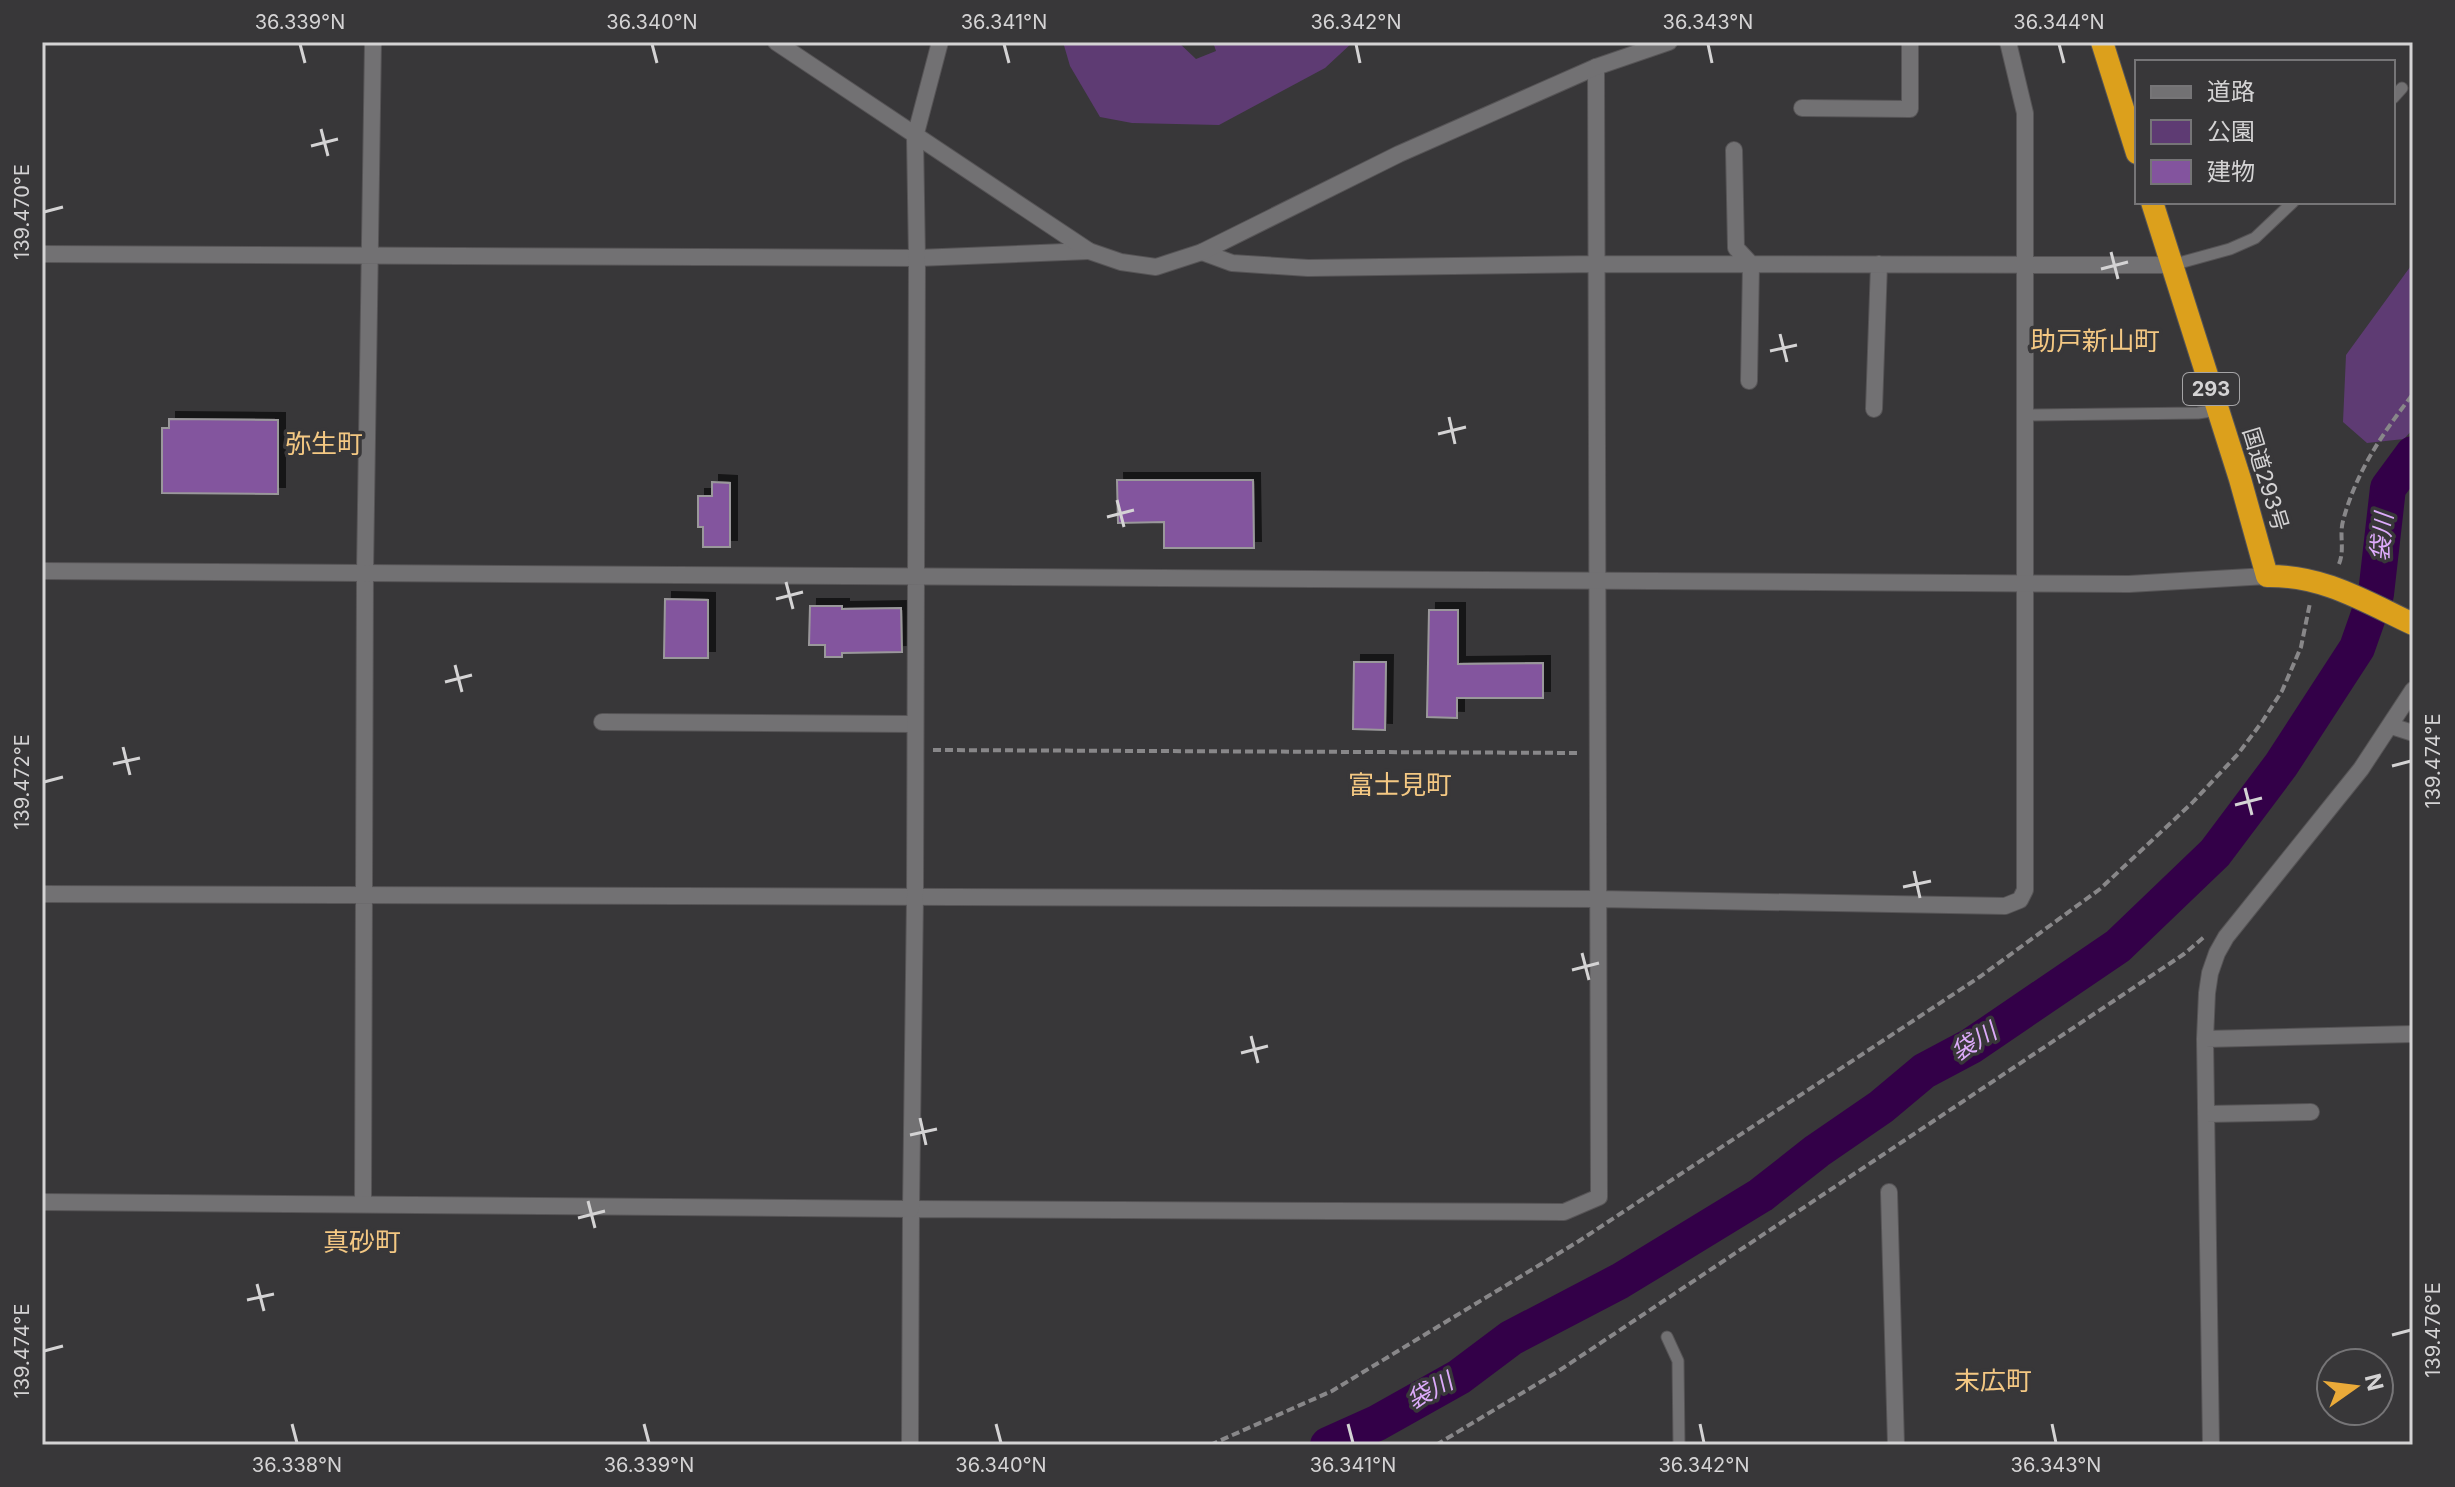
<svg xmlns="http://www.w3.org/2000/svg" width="2455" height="1487" viewBox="0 0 2455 1487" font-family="Inter,'Noto Sans JP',sans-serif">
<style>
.green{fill:#5e3b73}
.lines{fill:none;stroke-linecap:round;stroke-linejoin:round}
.river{stroke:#330048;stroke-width:36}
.building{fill:#83549e;stroke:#9a989b;stroke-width:2;filter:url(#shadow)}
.service-casing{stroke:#565456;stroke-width:13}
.minor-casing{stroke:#565456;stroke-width:18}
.tertiary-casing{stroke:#565456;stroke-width:18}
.trunk-casing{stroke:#565456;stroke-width:24}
.path{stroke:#888789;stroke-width:4;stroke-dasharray:8 4;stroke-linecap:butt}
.service{stroke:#727173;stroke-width:11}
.minor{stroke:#727173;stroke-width:16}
.tertiary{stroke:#727173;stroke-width:16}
.trunk{stroke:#dca01c;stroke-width:22}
.ticks{fill:none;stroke:#d4d3d4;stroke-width:3}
.labels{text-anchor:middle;stroke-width:7;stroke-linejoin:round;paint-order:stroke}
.shield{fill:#383739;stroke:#a5a4a6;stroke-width:2}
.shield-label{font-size:20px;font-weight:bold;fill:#d4d3d4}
.street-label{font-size:22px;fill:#d4d3d4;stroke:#383739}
.water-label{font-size:24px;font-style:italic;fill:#ddabfb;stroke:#383739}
.quarter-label{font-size:26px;fill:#f4c883;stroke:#383739}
.neatline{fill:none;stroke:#d4d3d4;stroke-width:3}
.ticks-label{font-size:20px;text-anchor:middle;fill:#d4d3d4}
</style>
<defs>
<filter id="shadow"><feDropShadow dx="7" dy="-7" stdDeviation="0" flood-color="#0009"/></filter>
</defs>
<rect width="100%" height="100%" fill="#383739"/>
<path class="green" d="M 1063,42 L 1178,42 L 1196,59 L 1216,51 L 1213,42 L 1353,42 L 1325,68 L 1219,125 L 1132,123 L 1100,117 L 1070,66 Z
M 2413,263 L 2413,429 L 2404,439 L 2367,443 L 2343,422 L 2346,355 Z"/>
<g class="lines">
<path class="river" d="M 1328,1445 L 1377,1423 L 1459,1377 L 1511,1338 L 1620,1281 L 1761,1195 L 1817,1151 L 1881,1107 L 1924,1071 L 1971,1046 L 2118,946 L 2215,853 L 2281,765 L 2357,648 L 2376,594 L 2388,488 L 2413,454"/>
</g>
<path class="building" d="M 169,419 L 278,420 L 278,494 L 162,493 L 162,428 L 169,428 Z
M 1117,480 L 1253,480 L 1254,548 L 1164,548 L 1164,522 L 1118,523 Z
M 712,482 L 730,483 L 730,547 L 703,547 L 703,527 L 698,527 L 698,496 L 712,496 Z
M 665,599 L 708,600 L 708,658 L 664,658 Z
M 810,606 L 842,606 L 842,609 L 901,608 L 902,652 L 842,653 L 842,657 L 825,657 L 825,645 L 809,645 Z
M 1429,610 L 1458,610 L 1458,664 L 1543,663 L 1543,698 L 1457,698 L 1457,718 L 1427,717 Z
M 1354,662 L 1386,662 L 1385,730 L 1353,729 Z"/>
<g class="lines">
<defs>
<path id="service" d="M 2393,98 L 2402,88
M 2172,265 L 2230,249 L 2255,238 L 2293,202
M 2023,415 L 2198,413 L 2218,410
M 1667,1337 L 1678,1361 L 1679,1445"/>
<path id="minor" d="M 1802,108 L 1910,109 L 1910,42
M 1734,150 L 1736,248 L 1751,264 L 1749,381
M 1202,252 L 1232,263 L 1308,268 L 1596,264 L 2172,265
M 42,254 L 917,258 L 1089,251
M 1874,409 L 1879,264
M 602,722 L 914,724
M 2391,726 L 2413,733
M 42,894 L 1598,899 L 2005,906 L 2020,900 L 2025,890 L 2025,113 L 2008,42
M 2205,1039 L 2413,1034
M 2206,1114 L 2311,1112
M 1889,1192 L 1896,1445
M 363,1203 L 365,572 L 373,42
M 910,1445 L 911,1209 L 1564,1212 L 1599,1197 L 1596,67
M 2211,1445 L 2205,1039 L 2207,993 L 2210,973 L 2217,953 L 2226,937 L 2361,769 L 2413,690"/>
<path id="tertiary" d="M 776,42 L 1089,251 L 1121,262 L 1156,267 L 1202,252 L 1399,154 L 1596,67 L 1669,42
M 42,571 L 2129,584 L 2267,576
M 42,1202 L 911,1209 L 915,897 L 917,258 L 915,137 L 940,42"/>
<path id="trunk" d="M 2102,42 L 2137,153
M 2152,202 L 2240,479 L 2267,576 C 2323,575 2364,601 2413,624"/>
</defs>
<use href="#service" class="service-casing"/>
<use href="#minor" class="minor-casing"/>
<use href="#tertiary" class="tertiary-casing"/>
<use href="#trunk" class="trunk-casing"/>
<path class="path" d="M 2339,564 C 2345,549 2339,536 2343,521 C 2356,472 2382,434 2413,394
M 933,750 L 1580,753
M 1210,1445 L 1332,1391 L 1579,1241 L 1981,976 L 2100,889 L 2192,803 L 2238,754 L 2262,722 L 2282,691 L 2301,647 L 2310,603
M 1436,1445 L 1557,1372 L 2184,954 L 2204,937"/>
<use href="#service" class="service"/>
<use href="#minor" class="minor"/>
<use href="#tertiary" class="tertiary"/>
<use href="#trunk" class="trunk"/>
</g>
<path class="ticks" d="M 300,44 L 305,63M 652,44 L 657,63M 1004,44 L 1009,63M 1356,44 L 1360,63M 1708,44 L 1712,63M 2059,44 L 2064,63M 321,129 L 328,156M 311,146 L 338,139M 44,212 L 63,207M 2111,252 L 2118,279M 2101,269 L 2128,262M 1780,334 L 1787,362M 1770,351 L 1797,345M 1449,417 L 1455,444M 1438,434 L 1466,427M 1117,500 L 1124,527M 1107,517 L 1134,510M 786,582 L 793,609M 776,599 L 803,592M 455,665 L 462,692M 445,682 L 472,675M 123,747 L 130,775M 113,764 L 140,758M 2392,766 L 2411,761M 44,782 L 63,777M 2245,788 L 2252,815M 2235,805 L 2262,798M 1914,871 L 1920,898M 1903,887 L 1931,881M 1582,953 L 1589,980M 1572,970 L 1599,963M 1251,1036 L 1258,1063M 1241,1053 L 1268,1046M 920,1118 L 926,1145M 910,1135 L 937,1129M 588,1201 L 595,1228M 578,1218 L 605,1211M 257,1284 L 264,1311M 247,1300 L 274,1294M 2392,1335 L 2411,1330M 44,1351 L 63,1346M 292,1424 L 297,1443M 644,1424 L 649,1443M 996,1424 L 1001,1443M 1348,1424 L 1353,1443M 1700,1424 L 1704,1443M 2052,1424 L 2056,1443"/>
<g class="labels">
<rect class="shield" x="2183" y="373" width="56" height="32" rx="6"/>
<g class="shield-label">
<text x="2211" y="396">293</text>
</g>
<g class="street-label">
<text transform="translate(2266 479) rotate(73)" y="8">国道293号</text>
</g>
<g class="water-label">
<text transform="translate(2382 537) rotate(-84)" y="8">袋川</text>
<text transform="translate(1974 1042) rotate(-31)" y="8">袋川</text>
<text transform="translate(1430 1391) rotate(-28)" y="8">袋川</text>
</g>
<g class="quarter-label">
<text x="2095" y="350">助戸新山町</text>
<text x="324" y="453">弥生町</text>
<text x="1400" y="794">富士見町</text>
<text x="362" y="1251">真砂町</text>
<text x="1993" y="1390">末広町</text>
</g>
</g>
<rect width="2455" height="1487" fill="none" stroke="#383739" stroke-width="88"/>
<rect x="2135" y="60" width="260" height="144" fill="#383739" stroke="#767577" stroke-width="2"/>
<rect x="2151" y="86" width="40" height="12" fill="#727173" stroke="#767577" stroke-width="2"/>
<text x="2207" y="100" font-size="24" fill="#d4d3d4">道路</text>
<rect x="2151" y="120" width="40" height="24" fill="#5e3b73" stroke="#767577" stroke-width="2"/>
<text x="2207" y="140" font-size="24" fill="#d4d3d4">公園</text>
<rect x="2151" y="160" width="40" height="24" fill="#83549e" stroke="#767577" stroke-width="2"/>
<text x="2207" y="180" font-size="24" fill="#d4d3d4">建物</text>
<g transform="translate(2355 1387) rotate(76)"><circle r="38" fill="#383739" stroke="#767577" stroke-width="2"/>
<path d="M0-6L14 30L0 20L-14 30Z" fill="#eaaa39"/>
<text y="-12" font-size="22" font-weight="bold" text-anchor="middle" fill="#d4d3d4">N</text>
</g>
<rect x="44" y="44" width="2367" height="1399" class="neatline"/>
<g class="ticks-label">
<text x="300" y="29">36.339°N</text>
<text x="652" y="29">36.340°N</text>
<text x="1004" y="29">36.341°N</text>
<text x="1356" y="29">36.342°N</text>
<text x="1708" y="29">36.343°N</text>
<text x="2059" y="29">36.344°N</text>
<text transform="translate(22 212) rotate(-90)" y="7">139.470°E</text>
<text transform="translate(2433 761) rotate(-90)" y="7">139.474°E</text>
<text transform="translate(22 782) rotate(-90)" y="7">139.472°E</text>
<text transform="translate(2433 1330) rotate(-90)" y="7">139.476°E</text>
<text transform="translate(22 1351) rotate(-90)" y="7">139.474°E</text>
<text x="297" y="1472">36.338°N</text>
<text x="649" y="1472">36.339°N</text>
<text x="1001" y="1472">36.340°N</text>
<text x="1353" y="1472">36.341°N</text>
<text x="1704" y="1472">36.342°N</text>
<text x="2056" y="1472">36.343°N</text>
</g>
</svg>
